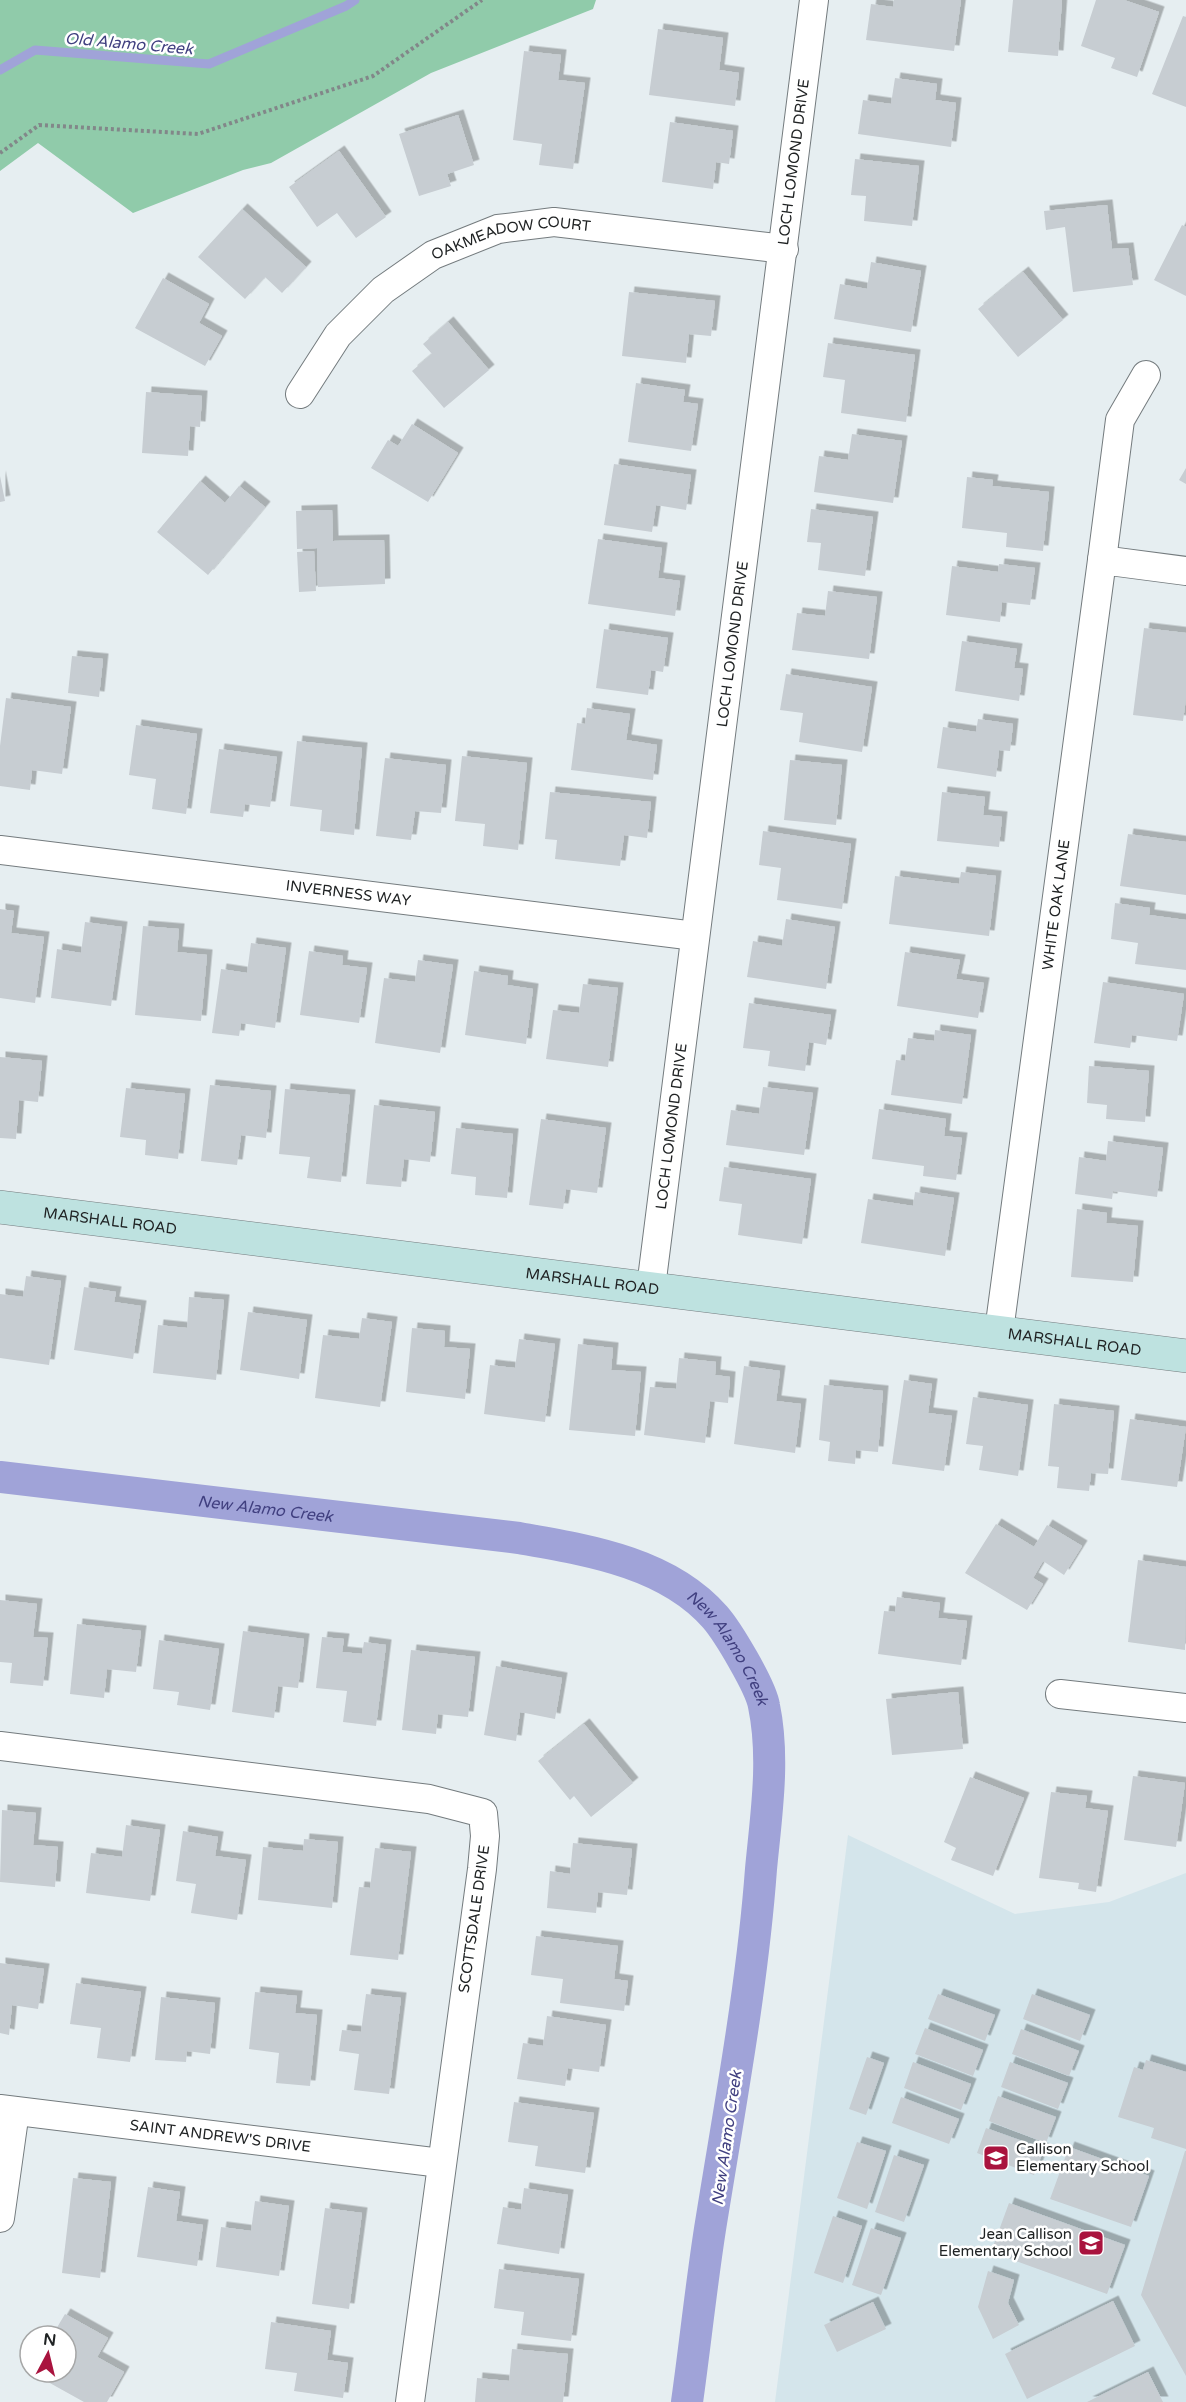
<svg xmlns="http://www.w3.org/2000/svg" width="1186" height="2402" viewBox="0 0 1186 2402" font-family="'Varela Round',sans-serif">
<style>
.built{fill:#d4e5eb}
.forest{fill:#90cbaa}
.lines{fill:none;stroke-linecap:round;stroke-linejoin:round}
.stream{stroke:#a0a3d8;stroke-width:9}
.canal{stroke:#a0a3d8;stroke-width:32}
.building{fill:#c7cdd2;filter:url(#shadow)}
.street-casing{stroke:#747b7e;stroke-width:30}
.secondary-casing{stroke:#747b7e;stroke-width:34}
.path{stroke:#828789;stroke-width:4;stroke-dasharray:3 3;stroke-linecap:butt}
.street{stroke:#fff;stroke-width:28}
.secondary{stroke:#bee2e0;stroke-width:33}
.labels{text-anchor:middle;stroke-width:5;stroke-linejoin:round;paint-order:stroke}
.street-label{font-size:15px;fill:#202324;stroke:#fff}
.poi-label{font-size:15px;fill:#202324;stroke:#fff;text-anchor:start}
.water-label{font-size:16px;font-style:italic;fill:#414080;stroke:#fff}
</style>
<defs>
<filter id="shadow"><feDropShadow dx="5.5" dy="-5.5" stdDeviation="0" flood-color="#0004"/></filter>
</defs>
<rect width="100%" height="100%" fill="#e6eef1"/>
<path class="built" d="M 848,1835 L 1015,1914 L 1109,1902 L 1186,1873 L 1186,2402 L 775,2402 Z"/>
<path class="forest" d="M 0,0 L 596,0 L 593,9 L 431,73 L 271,163 L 243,170 L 133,213 L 38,143 L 0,171 Z"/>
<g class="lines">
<path class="stream" d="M 0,70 L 35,50 L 209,64 L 346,6 L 355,0"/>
<path class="canal" id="s1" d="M 0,1477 L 519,1538 C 587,1550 667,1562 715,1617 C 728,1632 761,1687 764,1706 C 775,1759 766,1816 761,1869 C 752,1990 729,2110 710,2229 C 701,2287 695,2345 687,2402"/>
</g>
<path class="building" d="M 894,0 L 961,0 L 954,51 L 866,40 L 871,4 L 893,7 Z
M 1013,0 L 1062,0 L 1058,56 L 1008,52 Z
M 1096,0 L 1124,0 L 1159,12 L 1137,77 L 1111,68 L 1115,58 L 1081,46 Z
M 1183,16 L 1186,17 L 1186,107 L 1152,94 Z
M 658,29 L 723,38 L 719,70 L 739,73 L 735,106 L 649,95 Z
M 524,51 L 561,55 L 558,80 L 585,83 L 573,169 L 539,165 L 542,144 L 513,140 Z
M 895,78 L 937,84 L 935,100 L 956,103 L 951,147 L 858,134 L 863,100 L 891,104 Z
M 458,115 L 474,165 L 447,174 L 451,186 L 419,196 L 399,134 Z
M 670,122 L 733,131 L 729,164 L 716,162 L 713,189 L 662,182 Z
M 339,151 L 386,217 L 356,238 L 337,213 L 317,227 L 289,187 Z
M 855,159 L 919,166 L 912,226 L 864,221 L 866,196 L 851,195 Z
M 1107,205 L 1112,249 L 1128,248 L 1133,285 L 1073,292 L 1065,227 L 1046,230 L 1044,211 Z
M 242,209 L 306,267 L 282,293 L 265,277 L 245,299 L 198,257 Z
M 1182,225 L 1186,227 L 1186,296 L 1154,280 Z
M 871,262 L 921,271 L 911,332 L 834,319 L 840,284 L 867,289 Z
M 1023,272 L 1063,320 L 1018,357 L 978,309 Z
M 163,278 L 209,304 L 199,323 L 222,336 L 205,366 L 135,328 Z
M 629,292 L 715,301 L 711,336 L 689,334 L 686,363 L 622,356 Z
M 448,322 L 489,370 L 444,408 L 412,371 L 432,354 L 423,344 Z
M 828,343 L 915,355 L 906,422 L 841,413 L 845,380 L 823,377 Z
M 636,383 L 685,390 L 683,402 L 698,404 L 691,451 L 628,442 Z
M 146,392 L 202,396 L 200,427 L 190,426 L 188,456 L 142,453 Z
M 412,424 L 458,453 L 428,502 L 371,468 L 388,440 L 398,446 Z
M 852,434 L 902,441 L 893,503 L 814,492 L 819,456 L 848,460 Z
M 614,464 L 691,475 L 686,510 L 656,505 L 652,532 L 604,525 Z
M 1186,468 L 1186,484 L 1179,480 Z
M 0,476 L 5,501 L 0,502 Z
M 967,477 L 993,480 L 992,486 L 1049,492 L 1043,551 L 1006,547 L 1007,533 L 962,528 Z
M 200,481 L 225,503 L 239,486 L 265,507 L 208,575 L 157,532 Z
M 811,509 L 873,517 L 865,576 L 818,570 L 821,543 L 807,542 Z
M 332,510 L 333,541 L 384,540 L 385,584 L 318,587 L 317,548 L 297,549 L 296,511 Z
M 598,539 L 662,548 L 658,578 L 680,581 L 675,616 L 588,604 Z
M 314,551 L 316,591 L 299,592 L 297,552 Z
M 999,564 L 1035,568 L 1030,605 L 1002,602 L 1000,622 L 946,615 L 952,566 L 998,572 Z
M 828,591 L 877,597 L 869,659 L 792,650 L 797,613 L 825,616 Z
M 1144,628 L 1186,633 L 1186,698 L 1183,721 L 1133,715 Z
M 604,629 L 668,638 L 663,672 L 651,670 L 648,695 L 596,688 Z
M 962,641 L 1017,649 L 1014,668 L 1023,669 L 1019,701 L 955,691 Z
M 72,656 L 103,659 L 99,697 L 68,693 Z
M 786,674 L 872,687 L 862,752 L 799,742 L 803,713 L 780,710 Z
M 6,698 L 71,707 L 62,774 L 32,770 L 30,790 L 0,786 L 0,746 Z
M 587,708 L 630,714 L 626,740 L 657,745 L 653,780 L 571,770 L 577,723 L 585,724 Z
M 978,719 L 1013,724 L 1010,751 L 999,750 L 996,777 L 937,768 L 943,727 L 976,732 Z
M 136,725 L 197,734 L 186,814 L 152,809 L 156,779 L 129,775 Z
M 297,741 L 362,748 L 354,835 L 320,831 L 322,810 L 290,806 Z
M 219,749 L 277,757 L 270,807 L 245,804 L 243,817 L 210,813 Z
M 462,756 L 527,763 L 518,850 L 483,846 L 485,824 L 455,821 Z
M 385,758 L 446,765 L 441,813 L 415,811 L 411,840 L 376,836 Z
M 790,760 L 842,765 L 836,825 L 784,820 Z
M 550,792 L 651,802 L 647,838 L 624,835 L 620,866 L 555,859 L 557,840 L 545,839 Z
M 942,792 L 985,797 L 983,815 L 1002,817 L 999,847 L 937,841 Z
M 763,831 L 851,844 L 842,909 L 777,900 L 781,868 L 759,865 Z
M 1128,834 L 1186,842 L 1186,895 L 1120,886 Z
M 961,872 L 996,876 L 989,936 L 889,924 L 895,876 L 959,884 Z
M 1115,903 L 1150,908 L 1149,915 L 1186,920 L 1186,970 L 1135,964 L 1138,943 L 1111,939 Z
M 0,909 L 14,911 L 11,933 L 44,937 L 35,1003 L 0,998 Z
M 786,919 L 835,927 L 826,989 L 747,977 L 753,941 L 782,946 Z
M 85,922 L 122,927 L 111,1006 L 51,998 L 57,949 L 81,953 Z
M 143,926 L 179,929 L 177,952 L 207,955 L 201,1021 L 135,1015 Z
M 251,943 L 286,948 L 275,1028 L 241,1023 L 239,1036 L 212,1033 L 221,969 L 247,973 Z
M 309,951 L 343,956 L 342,965 L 367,968 L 359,1023 L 300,1015 Z
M 905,952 L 960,960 L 956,979 L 984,983 L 978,1018 L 897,1006 Z
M 418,960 L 453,965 L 440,1053 L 375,1043 L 384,978 L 415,982 Z
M 474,971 L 508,976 L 507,985 L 533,989 L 526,1044 L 465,1035 Z
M 1103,982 L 1184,994 L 1177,1041 L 1132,1035 L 1130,1048 L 1094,1043 Z
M 583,984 L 618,988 L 608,1067 L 546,1059 L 553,1010 L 579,1013 Z
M 749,1003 L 831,1015 L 826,1045 L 809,1042 L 805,1071 L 768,1066 L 770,1051 L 743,1048 Z
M 935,1030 L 971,1035 L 962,1104 L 891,1095 L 896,1060 L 905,1061 L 908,1038 L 934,1041 Z
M 0,1057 L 42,1061 L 38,1102 L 19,1100 L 16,1139 L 0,1138 Z
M 1089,1066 L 1149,1071 L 1145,1122 L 1106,1119 L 1107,1105 L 1087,1103 Z
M 210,1085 L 271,1091 L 266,1138 L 241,1135 L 237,1165 L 201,1161 Z
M 763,1087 L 813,1093 L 804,1155 L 726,1145 L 731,1110 L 759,1114 Z
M 126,1088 L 185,1094 L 178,1159 L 145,1155 L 146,1140 L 120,1137 Z
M 285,1089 L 350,1095 L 341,1182 L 307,1178 L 310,1157 L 279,1154 Z
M 374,1105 L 435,1112 L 430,1162 L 404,1159 L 401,1187 L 366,1184 Z
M 879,1109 L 946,1119 L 944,1136 L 962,1138 L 956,1180 L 923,1176 L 924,1166 L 872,1159 Z
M 541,1119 L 606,1128 L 597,1193 L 566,1189 L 563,1209 L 529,1205 Z
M 456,1128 L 513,1134 L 507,1198 L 475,1195 L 476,1177 L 451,1174 Z
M 1108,1141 L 1163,1148 L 1157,1197 L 1113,1191 L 1112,1199 L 1075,1194 L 1079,1157 L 1106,1161 Z
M 724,1167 L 811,1179 L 802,1244 L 738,1235 L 742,1204 L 719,1201 Z
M 915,1192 L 954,1198 L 945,1256 L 861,1243 L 868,1199 L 913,1206 Z
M 1077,1209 L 1107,1213 L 1106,1223 L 1138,1226 L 1133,1282 L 1071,1277 Z
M 26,1276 L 61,1281 L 49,1365 L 0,1358 L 0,1294 L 23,1297 Z
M 84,1287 L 116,1292 L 114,1302 L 141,1306 L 133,1359 L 74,1350 Z
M 189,1297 L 224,1300 L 216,1380 L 153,1373 L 158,1325 L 187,1328 Z
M 248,1312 L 307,1320 L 299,1379 L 240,1370 Z
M 362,1318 L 392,1322 L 380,1407 L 315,1398 L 323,1335 L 359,1339 Z
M 412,1328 L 445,1331 L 444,1347 L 470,1349 L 465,1399 L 406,1392 Z
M 519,1339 L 555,1344 L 545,1422 L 484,1414 L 490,1365 L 515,1368 Z
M 578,1344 L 613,1348 L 611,1370 L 641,1372 L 635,1436 L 569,1430 Z
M 679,1358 L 716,1362 L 715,1375 L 730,1377 L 728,1403 L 710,1401 L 705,1443 L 644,1435 L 650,1387 L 676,1389 Z
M 744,1366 L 780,1371 L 776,1401 L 801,1404 L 795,1453 L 734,1444 Z
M 904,1380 L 932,1384 L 928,1413 L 952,1416 L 944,1471 L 892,1464 Z
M 824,1385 L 883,1391 L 878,1452 L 856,1450 L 855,1464 L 828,1461 L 830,1442 L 819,1440 Z
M 973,1397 L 1028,1405 L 1018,1476 L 979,1470 L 983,1446 L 966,1444 Z
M 1054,1404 L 1114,1411 L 1108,1474 L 1091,1473 L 1089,1491 L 1057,1488 L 1059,1467 L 1048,1466 Z
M 1130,1419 L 1186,1427 L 1177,1487 L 1121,1480 Z
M 996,1524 L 1034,1547 L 1047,1525 L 1082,1546 L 1064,1575 L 1043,1561 L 1033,1578 L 1043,1584 L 1027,1610 L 965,1573 Z
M 1138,1560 L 1186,1567 L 1185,1650 L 1128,1642 Z
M 897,1597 L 940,1603 L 938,1618 L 967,1621 L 961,1665 L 878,1654 L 884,1611 L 895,1612 Z
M 0,1600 L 37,1604 L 33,1637 L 48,1638 L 43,1686 L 10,1683 L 12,1663 L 0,1662 Z
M 77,1624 L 141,1631 L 136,1672 L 107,1669 L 104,1698 L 70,1694 Z
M 243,1631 L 304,1639 L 298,1688 L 278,1686 L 274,1718 L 232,1712 Z
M 322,1637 L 344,1639 L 342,1652 L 362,1654 L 364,1642 L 386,1645 L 376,1726 L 343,1722 L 347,1691 L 316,1688 Z
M 159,1640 L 219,1649 L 210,1710 L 177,1705 L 179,1692 L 153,1689 Z
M 411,1650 L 475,1657 L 468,1717 L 438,1714 L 436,1734 L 402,1730 Z
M 496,1666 L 562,1678 L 555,1719 L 520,1712 L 516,1741 L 484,1735 Z
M 958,1692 L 963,1749 L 892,1755 L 886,1699 Z
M 584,1724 L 633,1783 L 591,1817 L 574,1796 L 570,1800 L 538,1761 Z
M 1133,1776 L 1185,1783 L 1176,1847 L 1124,1840 Z
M 970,1777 L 1024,1798 L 993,1876 L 951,1860 L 956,1848 L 944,1842 Z
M 1051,1792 L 1087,1796 L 1085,1808 L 1108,1811 L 1096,1892 L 1078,1889 L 1079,1883 L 1039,1878 Z
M 2,1810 L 36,1813 L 33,1845 L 58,1847 L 55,1887 L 0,1882 Z
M 126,1825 L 160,1830 L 150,1901 L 86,1893 L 91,1853 L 122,1857 Z
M 183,1831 L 218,1837 L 215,1856 L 246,1860 L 237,1920 L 191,1913 L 196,1884 L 176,1881 Z
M 304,1839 L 338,1842 L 332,1908 L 258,1900 L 263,1847 L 303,1851 Z
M 573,1843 L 632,1849 L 627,1895 L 598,1892 L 596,1913 L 547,1908 L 550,1871 L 570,1874 Z
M 375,1848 L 411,1852 L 398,1960 L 350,1955 L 359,1887 L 370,1888 Z
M 536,1936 L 618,1946 L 614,1979 L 628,1981 L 624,2011 L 560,2003 L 563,1979 L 531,1975 Z
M 0,1963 L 44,1969 L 38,2009 L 12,2005 L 9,2035 L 0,2033 Z
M 76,1983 L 141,1992 L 130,2062 L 97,2058 L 101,2028 L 70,2024 Z
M 255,1992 L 297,1996 L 295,2013 L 317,2015 L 310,2086 L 276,2083 L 279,2053 L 249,2049 Z
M 366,1994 L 401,1998 L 389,2094 L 354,2090 L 359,2054 L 339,2051 L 342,2030 L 361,2032 Z
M 938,1994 L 995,2015 L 985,2041 L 928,2019 Z
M 1032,1994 L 1090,2015 L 1080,2041 L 1023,2019 Z
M 161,1997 L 215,2003 L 210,2054 L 187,2051 L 186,2062 L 155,2060 Z
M 547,2016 L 606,2025 L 599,2072 L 568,2068 L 565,2086 L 517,2079 L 523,2043 L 543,2046 Z
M 925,2028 L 983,2050 L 973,2076 L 915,2054 Z
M 1021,2029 L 1079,2051 L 1069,2076 L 1012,2054 Z
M 867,2057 L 884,2063 L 866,2115 L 849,2109 Z
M 1146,2060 L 1186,2072 L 1186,2149 L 1151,2138 L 1154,2128 L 1118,2117 L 1134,2067 L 1143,2070 Z
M 913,2062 L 971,2084 L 961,2110 L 904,2088 Z
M 1010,2062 L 1068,2083 L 1058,2109 L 1001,2087 Z
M 998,2096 L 1056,2117 L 1046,2143 L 989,2121 Z
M 901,2097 L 959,2119 L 949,2144 L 892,2123 Z
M 514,2102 L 594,2113 L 585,2173 L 535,2166 L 538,2146 L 508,2142 Z
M 986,2128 L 1044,2149 L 1034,2175 L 977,2153 Z
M 857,2142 L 886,2151 L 867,2209 L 837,2198 Z
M 1069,2147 L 1149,2176 L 1131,2227 L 1050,2199 Z
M 1185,2151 L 1186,2151 L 1186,2376 L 1141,2295 Z
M 894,2155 L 924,2165 L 904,2222 L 875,2212 Z
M 73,2178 L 111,2182 L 100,2278 L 62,2273 Z
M 148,2187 L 180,2192 L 176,2221 L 203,2225 L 197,2266 L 137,2257 Z
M 524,2188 L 568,2195 L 559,2254 L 497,2244 L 503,2207 L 521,2210 Z
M 255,2201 L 289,2206 L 279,2276 L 216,2267 L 221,2227 L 251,2231 Z
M 1009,2203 L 1125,2245 L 1107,2294 L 991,2252 Z
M 325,2208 L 362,2213 L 349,2309 L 312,2304 Z
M 833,2216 L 862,2226 L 843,2283 L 814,2273 Z
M 871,2228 L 901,2238 L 881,2295 L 852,2285 Z
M 499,2269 L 579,2279 L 571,2341 L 521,2335 L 524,2312 L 494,2308 Z
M 988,2271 L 1014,2280 L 1008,2303 L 1019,2325 L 993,2339 L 978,2307 Z
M 1113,2301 L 1135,2346 L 1027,2399 L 1005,2354 Z
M 873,2302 L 886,2329 L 837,2352 L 824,2325 Z
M 65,2314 L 108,2338 L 97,2357 L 124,2372 L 107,2402 L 84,2402 L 48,2382 L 53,2372 L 66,2372 L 66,2336 L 52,2336 Z
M 271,2322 L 331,2331 L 327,2360 L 348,2363 L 343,2398 L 294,2391 L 297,2373 L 265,2369 Z
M 512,2349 L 568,2354 L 563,2402 L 475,2402 L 477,2378 L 509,2381 Z
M 1148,2372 L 1163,2402 L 1087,2402 Z"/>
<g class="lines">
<defs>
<g id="street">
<path id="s2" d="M 300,394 L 338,335 L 383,290 L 433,255 L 498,229 L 554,222 L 784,249"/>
<path d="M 1102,560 L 1120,420 L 1146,375"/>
<path id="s3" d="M 0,850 L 695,936"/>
<path id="s4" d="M 651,1287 L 814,0"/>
<path id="s5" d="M 999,1331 L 1102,560 L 1186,571"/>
<path d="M 1060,1694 L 1186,1708"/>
<path d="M 0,1746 L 429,1799 L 483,1813 L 485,1836 L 482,1869 L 410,2402"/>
<path id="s6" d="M 0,2109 L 441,2163"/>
<path d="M 0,2218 L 15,2111"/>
</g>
<g id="secondary">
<path id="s7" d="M 0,1207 L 1186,1356"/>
</g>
</defs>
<use href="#street" class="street-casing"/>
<use href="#secondary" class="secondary-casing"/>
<path class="path" d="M 0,153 L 39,125 L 198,134 L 373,76 L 482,0"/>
<use href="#street" class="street"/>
<use href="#secondary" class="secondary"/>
</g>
<defs>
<symbol id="school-square" viewBox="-11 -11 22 22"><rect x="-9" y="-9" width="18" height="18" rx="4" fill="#a9133e" stroke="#fff"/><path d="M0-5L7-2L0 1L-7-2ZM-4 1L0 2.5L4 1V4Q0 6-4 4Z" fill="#fff"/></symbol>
</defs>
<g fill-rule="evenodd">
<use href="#school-square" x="981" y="2143" width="30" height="30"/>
<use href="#school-square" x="1076" y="2228" width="30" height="30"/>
</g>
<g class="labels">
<g class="street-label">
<text dy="5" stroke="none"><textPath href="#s4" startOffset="1134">LOCH LOMOND DRIVE</textPath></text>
<text dy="5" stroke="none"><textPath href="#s2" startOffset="276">OAKMEADOW COURT</textPath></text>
<text dy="5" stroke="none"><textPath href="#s4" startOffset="648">LOCH LOMOND DRIVE</textPath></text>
<text dy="5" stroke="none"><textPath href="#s3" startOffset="351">INVERNESS WAY</textPath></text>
<text dy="5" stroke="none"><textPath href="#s5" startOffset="430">WHITE OAK LANE</textPath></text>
<text dy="5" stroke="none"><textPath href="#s4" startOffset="162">LOCH LOMOND DRIVE</textPath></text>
<text dy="5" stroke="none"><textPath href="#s7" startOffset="111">MARSHALL ROAD</textPath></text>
<text dy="5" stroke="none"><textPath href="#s7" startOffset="597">MARSHALL ROAD</textPath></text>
<text dy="5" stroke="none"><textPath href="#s7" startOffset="1083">MARSHALL ROAD</textPath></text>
<text transform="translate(474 1919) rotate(-82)" y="5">SCOTTSDALE DRIVE</text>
<text dy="5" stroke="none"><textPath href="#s6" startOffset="222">SAINT ANDREW'S DRIVE</textPath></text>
</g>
<g class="poi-label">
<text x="1016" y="2154">Callison<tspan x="1016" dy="17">Elementary School</tspan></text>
<text x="1072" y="2239" text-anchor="end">Jean Callison<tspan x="1072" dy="17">Elementary School</tspan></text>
</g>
<g class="water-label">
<text transform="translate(129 43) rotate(5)" y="6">Old Alamo Creek</text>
<text dy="6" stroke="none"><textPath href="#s1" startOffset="267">New Alamo Creek</textPath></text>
<text dy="6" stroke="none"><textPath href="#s1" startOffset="771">New Alamo Creek</textPath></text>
<text transform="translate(726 2138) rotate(-82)" y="6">New Alamo Creek</text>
</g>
</g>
<g transform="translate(48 2354) rotate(7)"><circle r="28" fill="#ffffff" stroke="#a6a7a7" stroke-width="1.5"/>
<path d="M0-4.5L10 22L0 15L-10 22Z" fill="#a9133e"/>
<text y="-9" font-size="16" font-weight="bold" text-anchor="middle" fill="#202324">N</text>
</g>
</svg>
